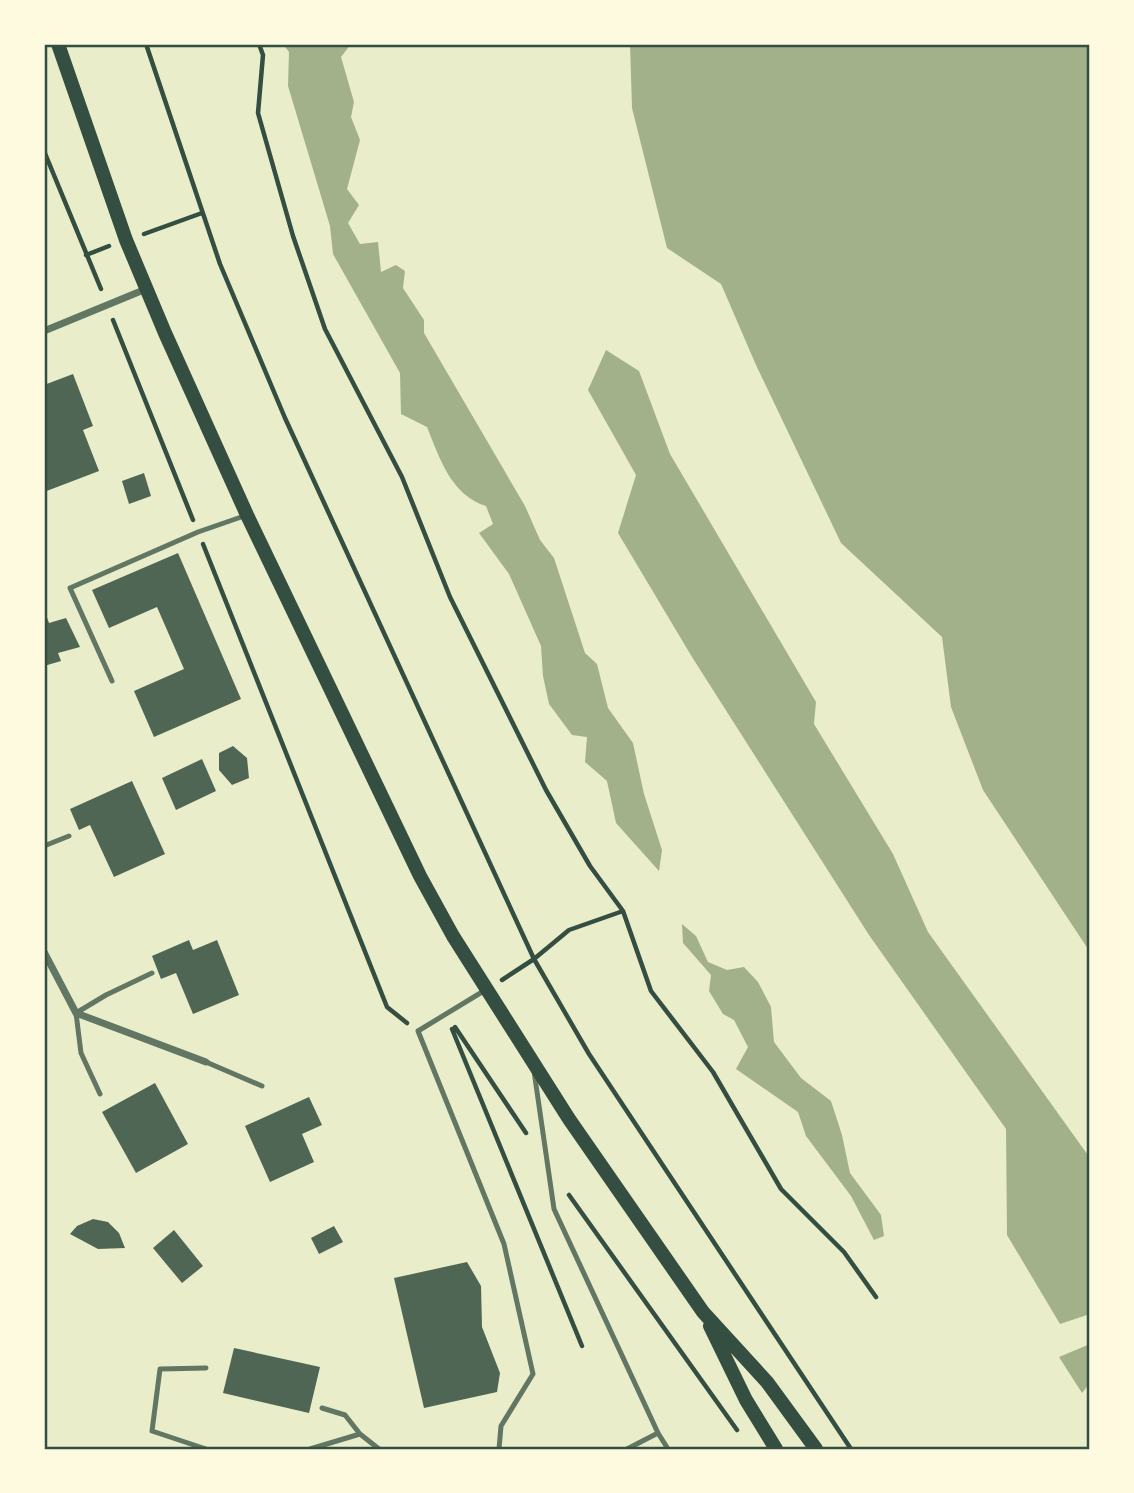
<svg xmlns="http://www.w3.org/2000/svg" width="1134" height="1493" viewBox="0 0 1134 1493" font-family="'Fira Sans Condensed',sans-serif">
<style>
.water{fill:#a3b18a}
.building{fill:#4f6655}
.lines{fill:none;stroke-linecap:round;stroke-linejoin:round}
.path{stroke:#344e41;stroke-width:4.5}
.service{stroke:#617663;stroke-width:5}
.minor{stroke:#617663;stroke-width:7}
.secondary{stroke:#344e41;stroke-width:14}
.neatline{fill:none;stroke:#344e41;stroke-width:2.5}
</style>
<rect width="100%" height="100%" fill="#e9edc9"/>
<path class="water" d="M 283,44 L 351,44 L 341,57 L 354,102 L 351,117 L 360,140 L 347,189 L 359,205 L 348,223 L 360,244 L 378,242 L 381,272 L 396,265 L 405,271 L 403,288 L 424,320 L 424,333 L 525,506 L 540,540 L 554,558 L 585,653 L 597,664 L 608,708 L 633,743 L 644,794 L 662,850 L 659,871 L 616,823 L 607,781 L 585,762 L 587,737 L 572,735 L 549,704 L 543,676 L 541,646 L 509,574 L 479,533 L 493,524 L 486,506 C 451,495 440,459 427,427 L 401,414 L 400,373 L 333,254 L 330,226 L 288,86 L 289,52 Z
M 630,44 L 1090,44 L 1090,952 L 983,790 L 951,707 L 942,637 L 841,543 L 756,365 L 721,284 L 667,248 L 632,108 Z
M 606,350 L 639,371 L 670,454 L 816,702 L 814,724 L 893,854 L 928,932 L 1090,1158 L 1090,1314 L 1060,1324 L 1007,1235 L 1006,1129 L 869,935 L 692,657 L 618,533 L 636,475 L 588,390 Z
M 682,924 L 696,936 L 708,962 L 727,970 L 744,967 L 758,982 L 771,1007 L 774,1042 L 801,1078 L 831,1101 L 842,1135 L 850,1173 L 881,1215 L 884,1236 L 874,1240 L 851,1196 L 806,1136 L 798,1112 L 736,1069 L 748,1047 L 734,1020 L 723,1014 L 709,991 L 711,975 L 683,943 Z
M 1090,1344 L 1090,1383 L 1082,1393 L 1059,1357 Z"/>
<path class="building" d="M 73,374 L 93,426 L 83,430 L 99,471 L 44,492 L 44,385 Z
M 144,473 L 151,496 L 129,504 L 122,481 Z
M 178,553 L 241,699 L 154,737 L 134,691 L 184,669 L 157,607 L 109,628 L 92,590 Z
M 44,609 L 49,623 L 66,618 L 80,647 L 58,653 L 61,661 L 44,666 Z
M 233,746 L 247,758 L 249,778 L 232,785 L 219,770 L 219,753 Z
M 202,759 L 216,791 L 176,810 L 162,778 Z
M 132,781 L 165,854 L 114,877 L 90,825 L 79,830 L 70,809 Z
M 189,940 L 193,950 L 217,940 L 239,995 L 193,1014 L 176,973 L 161,979 L 152,956 Z
M 155,1083 L 188,1144 L 136,1173 L 102,1112 Z
M 309,1097 L 322,1125 L 302,1134 L 314,1162 L 270,1182 L 245,1126 Z
M 93,1219 L 108,1222 L 119,1233 L 125,1248 L 98,1249 L 70,1234 L 77,1226 Z
M 334,1226 L 343,1242 L 319,1254 L 311,1238 Z
M 174,1230 L 203,1266 L 182,1283 L 153,1248 Z
M 467,1262 L 481,1286 L 482,1327 L 500,1373 L 497,1392 L 424,1408 L 394,1278 Z
M 234,1348 L 320,1367 L 309,1413 L 223,1393 Z"/>
<g class="lines">
<path class="path" d="M 146,44 L 220,264 L 285,418 L 534,959 L 589,1054 L 851,1449
M 259,44 L 263,55 L 258,113 L 293,236 L 325,329 L 402,477 L 450,597 L 546,790 L 590,866 L 623,911 L 651,991 L 713,1072 L 781,1189 L 844,1252 L 876,1297
M 44,151 L 101,289
M 144,234 L 202,213
M 86,255 L 109,246
M 113,320 L 193,520
M 203,544 L 387,1007 L 407,1023
M 502,980 L 534,959 L 569,930 L 623,911
M 455,1027 L 526,1133
M 452,1029 L 582,1346
M 569,1195 L 737,1430"/>
<path class="service" d="M 112,681 L 70,588 L 198,532 L 247,515
M 44,846 L 69,836
M 487,989 L 418,1031 L 504,1244 L 533,1374 L 501,1426 L 499,1449
M 206,1062 L 262,1086
M 534,1071 L 554,1209 L 658,1433 L 668,1449
M 100,1094 L 81,1053 L 76,1013 L 106,995 L 152,973
M 322,1408 L 345,1415 L 360,1434 L 379,1449
M 206,1449 L 152,1431 L 160,1369 L 206,1368
M 310,1449 L 360,1434
M 627,1449 L 658,1433"/>
<path class="minor" d="M 44,331 L 146,289
M 44,952 L 76,1013 L 206,1062"/>
<path class="secondary" d="M 58,44 L 126,240 L 165,333 L 247,515 L 420,876 L 453,936 L 569,1119 L 703,1312 L 767,1382 L 816,1449
M 710,1326 L 746,1400 L 776,1449"/>
</g>
<rect width="1134" height="1493" fill="none" stroke="#fefae0" stroke-width="91"/>
<rect x="46" y="46" width="1042" height="1402" class="neatline"/>
</svg>
